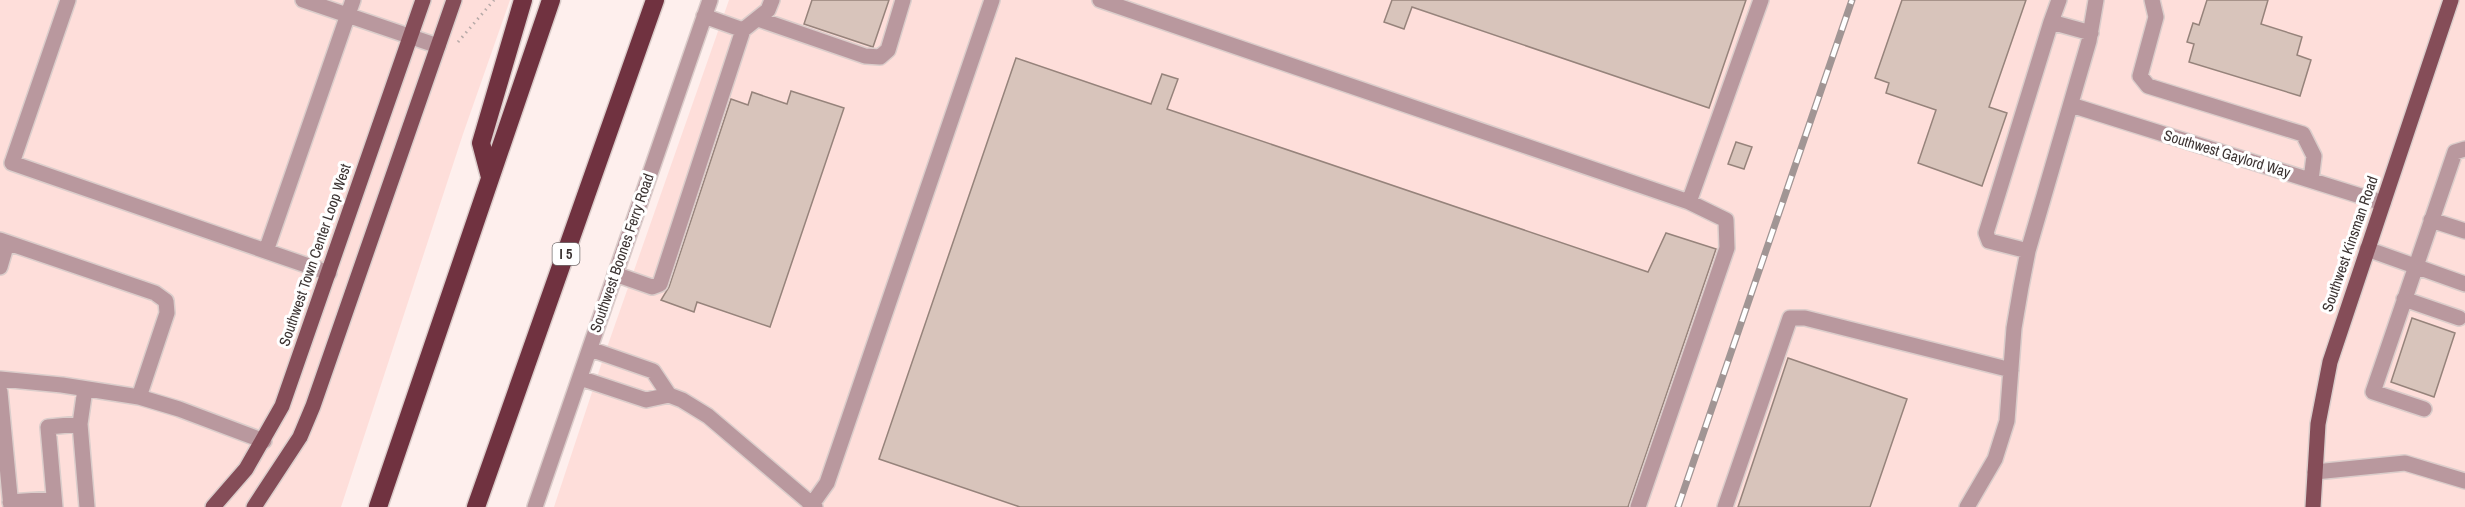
<svg xmlns="http://www.w3.org/2000/svg" width="2465" height="507" viewBox="0 0 2465 507" font-family="'Archivo Narrow',sans-serif">
<style>
.built{fill:#fededa}
.building{fill:#d8c4bb;stroke:#96837b;stroke-width:1.5}
.lines{fill:none;stroke-linecap:round;stroke-linejoin:round}
.minor-casing{stroke:#dbcdcb;stroke-width:18}
.major-casing{stroke:#dbcdcb;stroke-width:18}
.highway-casing{stroke:#dbcdcb;stroke-width:21}
.path{stroke:#b7aaa8;stroke-width:3;stroke-dasharray:1.5 4.5;stroke-linecap:butt}
.minor{stroke:#b9989e;stroke-width:15}
.major{stroke:#854d58;stroke-width:15}
.highway{stroke:#703240;stroke-width:18}
.rail-casing{stroke:#a19594;stroke-width:7}
.rail{stroke:#fff;stroke-width:4.5;stroke-dasharray:14;stroke-linecap:butt}
.labels{text-anchor:middle;stroke-width:6;stroke-linejoin:round;paint-order:stroke}
.shield{fill:#fff;stroke:#767070;stroke-width:1.5}
.shield-label{font-size:14px;font-weight:bold;fill:#3c3332}
.street-label{font-size:15px;fill:#3c3332;stroke:#fff}
</style>
<rect width="100%" height="100%" fill="#feefed"/>
<path class="built" d="M 0,0 L 510,0 L 463,134 L 341,507 L 0,507 Z
M 729,0 L 2465,0 L 2465,507 L 554,507 L 604,356 Z"/>
<path class="building" d="M 812,0 L 889,0 L 873,47 L 804,24 Z
M 1392,0 L 1746,0 L 1709,108 L 1412,7 L 1404,29 L 1384,22 Z
M 1902,0 L 2026,0 L 1989,107 L 2007,113 L 1982,186 L 1918,163 L 1936,110 L 1886,93 L 1889,83 L 1875,78 Z
M 2207,0 L 2268,0 L 2261,24 L 2302,37 L 2297,55 L 2311,60 L 2300,96 L 2189,62 L 2194,44 L 2187,42 L 2193,23 L 2199,25 Z
M 1016,58 L 1151,104 L 1162,74 L 1178,79 L 1167,109 L 1648,272 L 1666,233 L 1716,249 L 1628,507 L 1020,507 L 879,459 Z
M 791,91 L 844,108 L 770,327 L 697,302 L 694,312 L 661,300 L 669,287 L 731,99 L 748,105 L 752,92 L 787,104 Z
M 1736,142 L 1752,147 L 1744,169 L 1728,164 Z
M 2412,318 L 2455,333 L 2434,397 L 2391,382 Z
M 1788,358 L 1907,399 L 1870,507 L 1738,507 Z"/>
<g class="lines">
<defs>
<path id="minor" d="M 68,0 L 12,163 L 329,273
M 303,0 L 438,46
M 1100,0 L 1689,202 L 1726,220 L 1727,248 L 1638,507
M 2152,0 L 2156,17 L 2140,76 L 2148,86 L 2303,134 L 2314,156 L 2311,180
M 704,16 L 743,30 L 768,10 L 772,0
M 758,19 L 865,56 L 880,57 L 888,50 L 903,0
M 2051,22 L 2059,0
M 2071,105 L 2383,203
M 1689,202 L 1761,0
M 2431,220 L 2465,231
M 0,240 L 155,293 L 166,301 L 167,313 L 139,397
M 2367,249 L 2465,284
M 266,251 L 353,0
M 2028,251 L 1989,241 L 1986,233 L 2051,22 L 2091,33
M 0,267 L 7,243
M 615,274 L 652,287 L 660,284 L 743,30
M 2404,299 L 2459,318
M 590,349 L 653,371 L 669,395
M 580,378 L 646,400 L 669,395 L 682,400 L 708,416 L 815,507
M 0,379 L 62,385 L 139,397 L 179,409 L 264,441
M 0,392 L 11,507
M 2424,409 L 2373,392 L 2455,152 L 2465,149
M 80,424 L 85,389
M 2315,472 L 2405,463 L 2465,481
M 10,502 L 54,499
M 55,507 L 48,427 L 80,424 L 87,507
M 535,507 L 710,0
M 810,507 L 827,483 L 992,0
M 1725,507 L 1790,318 L 1805,318 L 2011,370
M 1967,507 L 1995,459 L 2007,421 L 2014,328 L 2021,287 L 2028,251 L 2089,41 L 2096,0"/>
<path id="major" d="M 213,507 L 246,469 L 282,406 L 423,0
M 254,507 L 300,437 L 313,406 L 454,0
M 2313,507 L 2318,424 L 2330,362 L 2451,0"/>
<path id="highway" d="M 490,177 L 481,143 L 523,0
M 378,507 L 551,0
M 476,507 L 655,0"/>
</defs>
<use href="#minor" class="minor-casing"/>
<use href="#major" class="major-casing"/>
<use href="#highway" class="highway-casing"/>
<path class="path" d="M 458,42 L 494,0"/>
<use href="#minor" class="minor"/>
<use href="#major" class="major"/>
<use href="#highway" class="highway"/>
<defs>
<path id="rail" d="M 1678,507 L 1852,0"/>
</defs>
<use href="#rail" class="rail-casing"/>
<use href="#rail" class="rail"/>
</g>
<g class="labels">
<rect class="shield" x="552.5" y="243" width="27" height="22" rx="4.5"/>
<g class="shield-label">
<text x="566" y="259">I 5</text>
</g>
<g class="street-label">
<text transform="translate(2227 154) rotate(17)" y="5">Southwest Gaylord Way</text>
<text transform="translate(2350 244) rotate(-71)" y="5">Southwest Kinsman Road</text>
<text transform="translate(622 253) rotate(-71)" y="5">Southwest Boones Ferry Road</text>
<text transform="translate(315 255) rotate(-71)" y="5">Southwest Town Center Loop West</text>
</g>
</g>
</svg>
